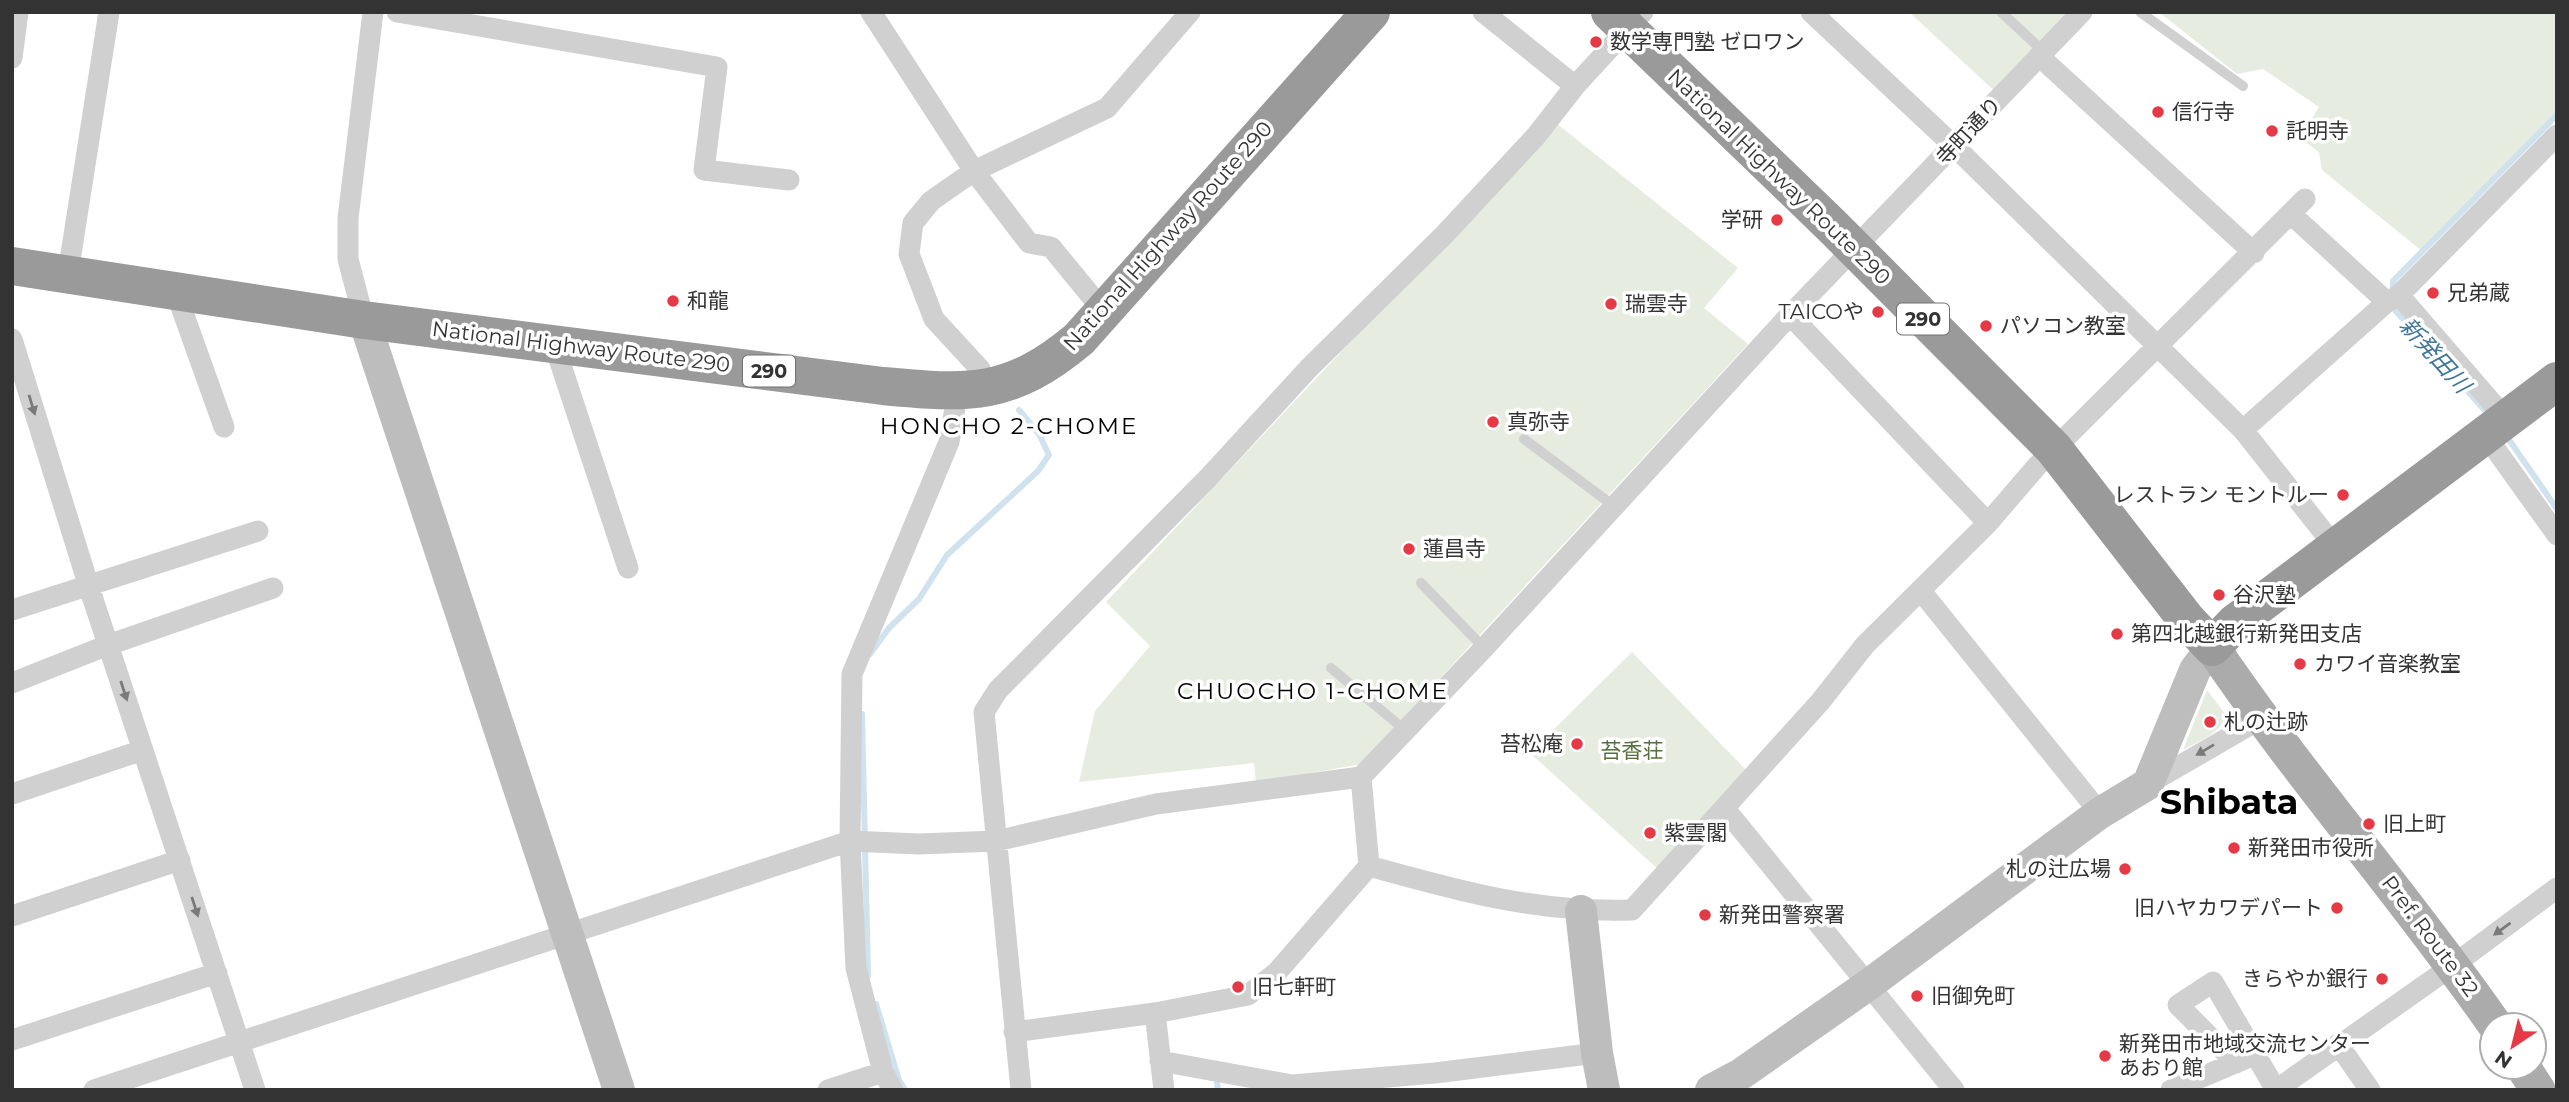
<svg xmlns="http://www.w3.org/2000/svg" width="2569" height="1102" viewBox="0 0 2569 1102" font-family="Montserrat,'Noto Sans JP',sans-serif">
<style>
.green{fill:#e6ecdf}
.lines{fill:none;stroke-linecap:round;stroke-linejoin:round}
.stream{stroke:#cfe2ee;stroke-width:6}
.lane{stroke:#d0d0d0;stroke-width:10}
.street{stroke:#d0d0d0;stroke-width:21}
.secondary{stroke:#bdbdbd;stroke-width:32}
.primary{stroke:#ababab;stroke-width:35}
.highway{stroke:#9a9a9a;stroke-width:38}
.oneway{fill:#7a7a7a}
.poi-dot{fill:#e63946;stroke:#fff;stroke-width:2.5}
.labels{text-anchor:middle;stroke-width:7;stroke-linejoin:round;paint-order:stroke}
.shield{fill:#fff;stroke:#707070;stroke-width:2}
.shield-label{font-size:19px;font-weight:bold;fill:#333}
.poi-label{font-size:21px;fill:#333;stroke:#fff;text-anchor:start}
.street-label{font-size:21px;fill:#333;stroke:#fff}
.park-label{font-size:21px;fill:#56703f;stroke:#fff}
.water-label{font-size:23px;font-style:italic;fill:#3f7597;stroke:#fff}
.neighbourhood-label{font-size:23px;letter-spacing:2px;fill:#000;stroke:#fff}
.town-label{font-size:35px;font-weight:bold;fill:#000;stroke:#fff}
</style>
<rect width="100%" height="100%" fill="#fff"/>
<path class="green" d="M 1909,12 L 2081,12 L 2000,96 Z
M 2159,12 L 2557,12 L 2557,115 L 2422,251 L 2322,170 L 2319,152 L 2300,138 L 2319,107 L 2263,69 L 2237,74 Z
M 1556,123 L 1738,268 L 1704,308 L 1748,344 L 1361,764 L 1256,783 L 1254,763 L 1079,782 L 1095,711 L 1150,646 L 1106,602 Z
M 1632,652 L 1746,770 L 1659,870 L 1530,753 Z
M 2207,690 L 2229,719 L 2209,736 L 2183,750 Z"/>
<g class="lines">
<path class="stream" d="M 2393,294 L 2393,281 L 2557,115
M 2394,305 L 2394,309 L 2489,415
M 2505,434 L 2557,509
M 870,654 L 889,628 L 919,599 L 947,555 L 1038,471 L 1049,455 L 1039,434 L 1019,410
M 862,714 L 868,976
M 876,1004 L 899,1080 L 905,1090
M 1217,1081 L 1218,1090"/>
<path class="lane" d="M 2001,12 L 2043,51
M 2140,12 L 2243,86
M 1524,439 L 1614,506
M 1421,583 L 1484,648
M 1331,668 L 1406,731"/>
<path class="street" d="M 397,12 L 717,67 L 704,170 L 789,180
M 871,12 L 974,171 L 1029,243 L 1051,247 L 1092,297 L 1106,306
M 1483,12 L 1575,86
M 1811,12 L 1955,147 L 2243,430 L 2336,548
M 2039,56 L 2254,253
M 12,58 L 18,12
M 2292,215 L 2387,302
M 68,273 L 109,12
M 175,290 L 224,427
M 1790,315 L 1988,523
M 364,320 L 348,259 L 348,218 L 373,12
M 12,339 L 89,587 L 255,1090
M 554,344 L 628,568
M 988,388 L 980,369 L 934,319 L 909,254 L 913,223 L 931,201 L 974,171 L 1107,108 L 1190,12
M 2507,420 L 2399,295 L 2557,135
M 2243,430 L 2387,302 L 2399,295
M 2486,436 L 2557,535
M 1921,591 L 2100,813
M 12,610 L 258,531
M 12,683 L 108,645 L 273,588
M 2148,784 L 2262,718
M 12,794 L 143,750
M 1725,809 L 1954,1090
M 1369,866 C 1459,891 1537,913 1632,910 L 1820,702 L 1865,645 L 1988,523 L 2037,466 L 2305,199
M 12,916 L 180,860
M 1155,1013 L 1164,1090
M 1014,1032 L 1155,1013 L 1248,995 L 1277,972 L 1369,866 L 1361,777
M 12,1040 L 217,973
M 2338,1044 L 2370,1090
M 1160,1061 L 1292,1085 L 1435,1073 L 1597,1053
M 2236,1063 L 2178,1005 L 2213,982 L 2276,1090
M 94,1090 L 850,841 L 919,844 L 996,841 L 1156,804 L 1361,777 L 1484,648 L 1790,315 L 2082,12
M 828,1090 L 883,1072
M 893,1090 L 883,1072 L 856,968 L 850,841 L 852,674 L 949,442 L 955,408 L 952,392
M 1021,1090 L 984,712 L 998,690 L 1208,478 L 1309,368 L 1445,234 L 1536,136 L 1575,86 L 1643,12
M 2171,1090 L 2247,1058
M 2276,1090 L 2452,966 L 2557,888"/>
<path class="secondary" d="M 364,320 L 619,1090
M 1581,911 L 1597,1053 L 1604,1090
M 1711,1090 L 1741,1074 L 1868,985 L 2100,813 L 2148,784 L 2195,670 L 2212,647"/>
<path class="primary" d="M 2212,647 C 2300,777 2405,896 2495,1025
M 2523,1067 L 2538,1090"/>
<path class="highway" d="M 1610,12 L 1832,226 L 2054,449 L 2186,619 L 2212,647 L 2235,623 L 2557,381
M 12,266 L 364,320 L 883,386 C 969,394 1010,397 1079,339 L 1371,12"/>
</g>
<defs><path id="oneway-solid" d="M-6-.8H1V-3.2L6.5 0L1 3.2V.8H-6Z" transform="scale(1.75)"/></defs>
<g class="oneway">
<use href="#oneway-solid" transform="translate(32 405) rotate(73)"/>
<use href="#oneway-solid" transform="translate(124 691) rotate(72)"/>
<use href="#oneway-solid" transform="translate(2205 750) rotate(149)"/>
<use href="#oneway-solid" transform="translate(195 907) rotate(72)"/>
<use href="#oneway-solid" transform="translate(2502 929) rotate(144)"/>
</g>
<g class="poi-dot">
<circle cx="1596" cy="42" r="7"/>
<circle cx="2158" cy="112" r="7"/>
<circle cx="2272" cy="131" r="7"/>
<circle cx="1777" cy="220" r="7"/>
<circle cx="2433" cy="293" r="7"/>
<circle cx="673" cy="301" r="7"/>
<circle cx="1611" cy="304" r="7"/>
<circle cx="1878" cy="312" r="7"/>
<circle cx="1986" cy="326" r="7"/>
<circle cx="1493" cy="422" r="7"/>
<circle cx="2343" cy="495" r="7"/>
<circle cx="1409" cy="549" r="7"/>
<circle cx="2219" cy="595" r="7"/>
<circle cx="2117" cy="634" r="7"/>
<circle cx="2300" cy="664" r="7"/>
<circle cx="2210" cy="722" r="7"/>
<circle cx="1577" cy="744" r="7"/>
<circle cx="2369" cy="824" r="7"/>
<circle cx="1650" cy="833" r="7"/>
<circle cx="2234" cy="848" r="7"/>
<circle cx="2125" cy="869" r="7"/>
<circle cx="2337" cy="908" r="7"/>
<circle cx="1705" cy="915" r="7"/>
<circle cx="2382" cy="979" r="7"/>
<circle cx="1238" cy="987" r="7"/>
<circle cx="1917" cy="996" r="7"/>
<circle cx="2105" cy="1056" r="7"/>
</g>
<g class="labels">
<g class="shield">
<rect x="1897" y="303.5" width="52" height="31" rx="5"/>
<rect x="743" y="355.5" width="52" height="31" rx="5"/>
</g>
<g class="shield-label">
<text x="1923" y="326">290</text>
<text x="769" y="378">290</text>
</g>
<g class="poi-label">
<text x="1610" y="49">数学専門塾 ゼロワン</text>
<text x="2172" y="119">信行寺</text>
<text x="2286" y="138">託明寺</text>
<text x="1763" y="227" text-anchor="end">学研</text>
<text x="2447" y="300">兄弟蔵</text>
<text x="687" y="308">和龍</text>
<text x="1625" y="311">瑞雲寺</text>
<text x="1864" y="319" text-anchor="end">TAICOや</text>
<text x="2000" y="333">パソコン教室</text>
<text x="1507" y="429">真弥寺</text>
<text x="2329" y="502" text-anchor="end">レストラン モントルー</text>
<text x="1423" y="556">蓮昌寺</text>
<text x="2233" y="602">谷沢塾</text>
<text x="2131" y="641">第四北越銀行新発田支店</text>
<text x="2314" y="671">カワイ音楽教室</text>
<text x="2224" y="729">札の辻跡</text>
<text x="1563" y="751" text-anchor="end">苔松庵</text>
<text x="2383" y="831">旧上町</text>
<text x="1664" y="840">紫雲閣</text>
<text x="2248" y="855">新発田市役所</text>
<text x="2111" y="876" text-anchor="end">札の辻広場</text>
<text x="2323" y="915" text-anchor="end">旧ハヤカワデパート</text>
<text x="1719" y="922">新発田警察署</text>
<text x="2368" y="986" text-anchor="end">きらやか銀行</text>
<text x="1252" y="994">旧七軒町</text>
<text x="1931" y="1003">旧御免町</text>
<text x="2119" y="1051">新発田市地域交流センター<tspan x="2119" dy="24">あおり館</tspan></text>
</g>
<g class="street-label">
<text transform="translate(1969 131) rotate(-47)" y="7">寺町通り</text>
<text transform="translate(1779 177) rotate(44)" y="7">National Highway Route 290</text>
<text transform="translate(1168 236) rotate(-48)" y="7">National Highway Route 290</text>
<text transform="translate(581 347) rotate(7)" y="7">National Highway Route 290</text>
<text transform="translate(2430 936) rotate(53)" y="7">Pref. Route 32</text>
</g>
<g class="park-label">
<text x="1632" y="758">苔香荘</text>
</g>
<g class="water-label">
<text transform="translate(2435 355) rotate(48)" y="8">新発田川</text>
</g>
<g class="neighbourhood-label">
<text x="1009" y="434">HONCHO 2-CHOME</text>
<text x="1313" y="699">CHUOCHO 1-CHOME</text>
</g>
<g class="town-label">
<text x="2229" y="814">Shibata</text>
</g>
</g>
<rect width="2569" height="1102" fill="none" stroke="#333333" stroke-width="28"/>
<g transform="translate(2513 1046) rotate(215)"><circle r="33" fill="#ffffff" stroke="#adadad" stroke-width="2"/>
<path d="M0-5L12 26L0 18L-12 26Z" fill="#e63946"/>
<text y="-10" font-size="19" font-weight="bold" text-anchor="middle" fill="#333333">N</text>
</g>
</svg>
